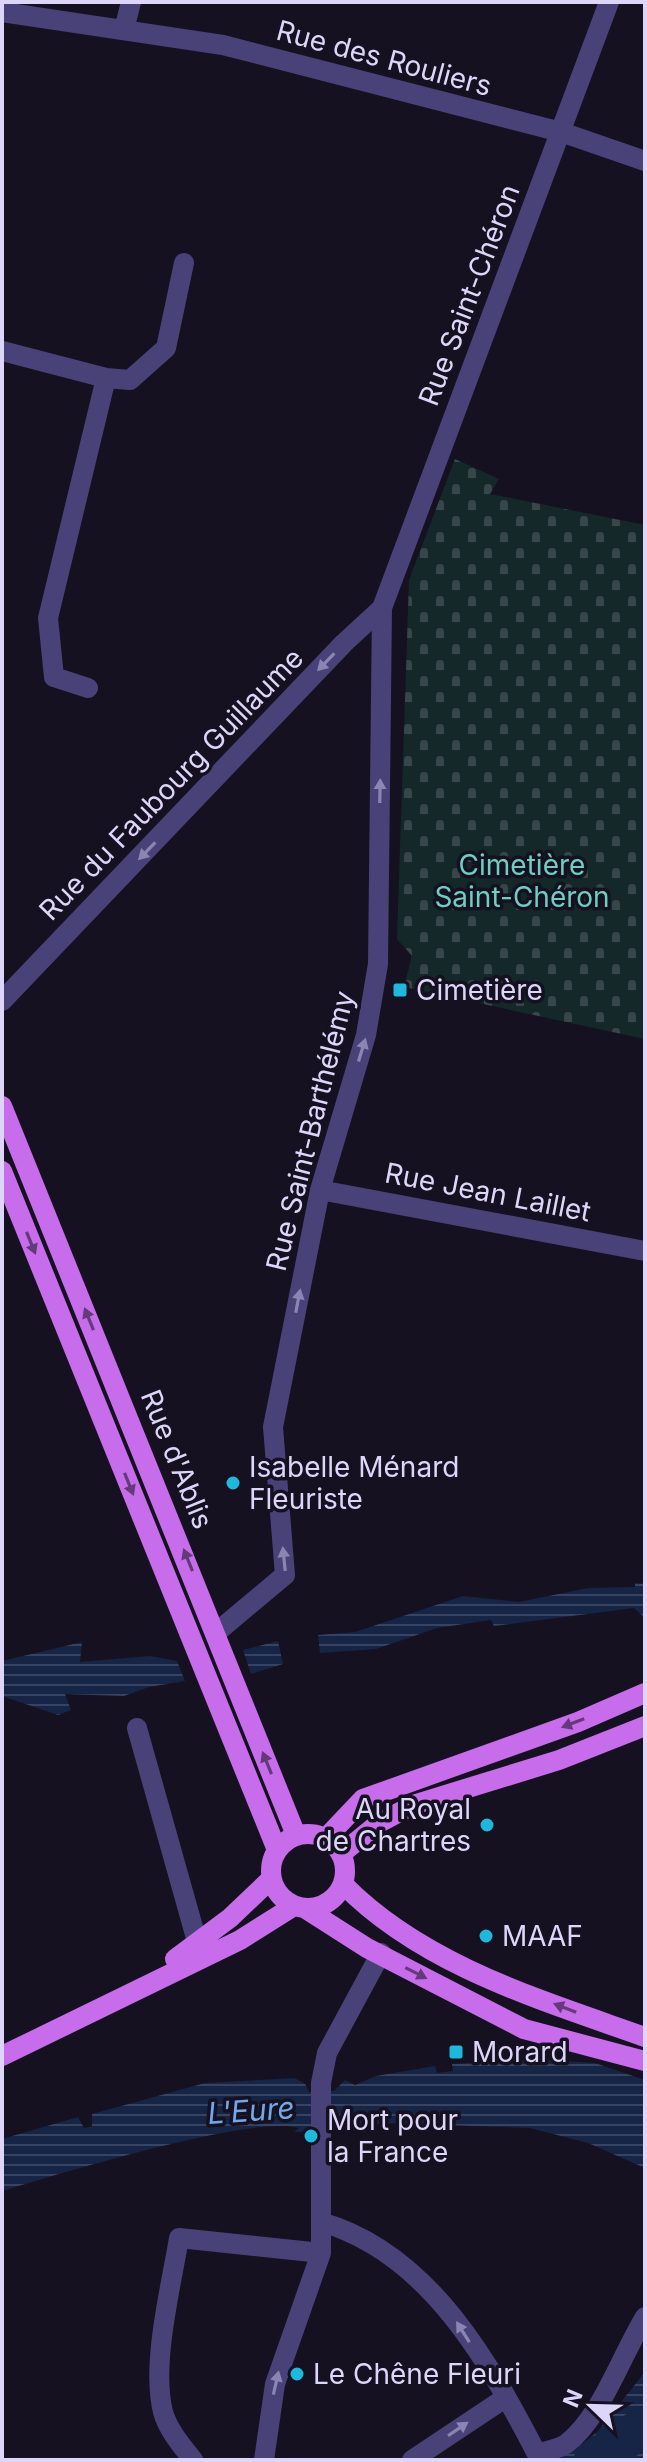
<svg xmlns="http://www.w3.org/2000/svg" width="647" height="2462" viewBox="0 0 647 2462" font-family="Inter,sans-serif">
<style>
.cemetery{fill:url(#cemetery-stones)}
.water{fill:url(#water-rules)}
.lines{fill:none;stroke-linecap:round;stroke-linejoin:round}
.river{stroke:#162445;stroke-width:40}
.minor{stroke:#494279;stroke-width:20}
.major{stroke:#c76cea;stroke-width:20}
.oneway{fill:#8c85b3}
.oneway2{fill:#653a7b}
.poi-dot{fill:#1fb8dc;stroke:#151121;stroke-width:3}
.labels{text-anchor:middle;stroke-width:7;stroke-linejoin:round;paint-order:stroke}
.street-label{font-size:28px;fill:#ddd6f9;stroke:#151121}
.park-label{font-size:28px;fill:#6ccfbf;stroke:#151121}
.poi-label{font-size:28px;fill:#ddd6f9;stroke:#151121;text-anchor:start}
.water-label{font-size:30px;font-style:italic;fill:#72a8eb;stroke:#151121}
</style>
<defs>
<pattern id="cemetery-stones" width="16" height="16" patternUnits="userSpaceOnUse" patternTransform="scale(2)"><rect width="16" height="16" fill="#14282a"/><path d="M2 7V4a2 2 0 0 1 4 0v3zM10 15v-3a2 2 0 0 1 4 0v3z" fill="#36464a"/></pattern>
<pattern id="water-rules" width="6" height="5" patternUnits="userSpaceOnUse" patternTransform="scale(2)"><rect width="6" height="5" fill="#162445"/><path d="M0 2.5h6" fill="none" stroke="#374361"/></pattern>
</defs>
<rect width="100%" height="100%" fill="#151121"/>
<path class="cemetery" d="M 455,459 L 499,479 L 490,494 L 645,525 L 645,1039 L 404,987 L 412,956 L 397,939 L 409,580 Z"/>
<path class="water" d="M 635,1583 L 645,1584 L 645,1618 L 634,1608 L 494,1626 L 491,1620 L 437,1628 L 376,1649 L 320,1653 L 318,1635 L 355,1632 L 463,1596 L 519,1602 L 588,1588 L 635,1587 Z
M 278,1641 L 283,1664 L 251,1674 L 243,1650 Z
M 82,1642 L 80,1662 L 150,1656 L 177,1661 L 185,1681 L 149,1687 L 124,1696 L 65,1694 L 71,1710 L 58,1715 L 2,1696 L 2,1661 Z
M 531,2059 L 595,2063 L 645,2080 L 645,2168 L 588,2143 L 530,2128 L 381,2123 L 369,2127 L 309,2127 L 308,2132 L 294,2132 L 299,2128 C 254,2114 55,2175 2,2191 L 2,2139 L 78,2117 L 84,2128 L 92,2126 L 92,2114 L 205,2083 L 295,2078 L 305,2084 L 309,2092 L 334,2091 L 345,2080 L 355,2085 L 376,2076 L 435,2066 L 437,2073 L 453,2071 L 452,2064 Z
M 645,2372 L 645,2460 L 604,2460 L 616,2441 L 585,2452 L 591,2460 L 525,2460 L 581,2445 L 597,2432 Z"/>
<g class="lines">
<path class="river" d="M 594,2460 L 645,2426"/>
<path class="minor" d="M 2,12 L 223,45 L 561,132 L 645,161
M 124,30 L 131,2
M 2,351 L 106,378 L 48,618 L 54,677 L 88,688
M 106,378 L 130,380 L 166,348 L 184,263
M 2,1001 L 344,643 L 382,608
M 320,1190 L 645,1251
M 217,1632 L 285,1575 L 273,1427 L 320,1190 L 366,1035 L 378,964 L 382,608 L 609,2
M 137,1728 L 198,1945
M 321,2222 C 430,2253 491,2365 540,2460
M 537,2454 C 546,2451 558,2449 566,2444 C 601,2418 622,2354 645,2317
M 193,2460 C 182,2446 168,2430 163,2412 C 151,2364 171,2287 179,2238 L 321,2253
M 264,2460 L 275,2384 L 321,2253 L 321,2083 L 327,2053 L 381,1953
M 412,2460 L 505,2398"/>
<path class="major" d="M 2,1106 L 296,1835
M 2,1171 L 277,1850
M271 1871a37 37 0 1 1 74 0a37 37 0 1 1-74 0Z
M 326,1838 L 363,1799 L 578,1722 L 645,1693
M 341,1854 L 379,1823 L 413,1805 L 559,1760 L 645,1726
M 343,1884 C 422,1965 541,2000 645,2037
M 306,1909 L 367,1948 L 524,2029 L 645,2061
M 175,1959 L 230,1918 L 271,1879
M 2,2056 L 240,1940 L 294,1906"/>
</g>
<defs><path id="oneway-solid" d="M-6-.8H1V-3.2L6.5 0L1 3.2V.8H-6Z" transform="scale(2)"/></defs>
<g class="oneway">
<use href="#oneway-solid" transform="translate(326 662) rotate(134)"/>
<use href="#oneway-solid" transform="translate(380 791) rotate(-89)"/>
<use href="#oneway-solid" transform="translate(147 851) rotate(134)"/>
<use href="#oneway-solid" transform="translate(362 1050) rotate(-73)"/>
<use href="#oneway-solid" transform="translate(298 1301) rotate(-79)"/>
<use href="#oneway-solid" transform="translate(284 1559) rotate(-96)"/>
<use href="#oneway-solid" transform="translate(463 2332) rotate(-122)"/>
<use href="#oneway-solid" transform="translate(276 2383) rotate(-77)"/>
<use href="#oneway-solid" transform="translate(458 2429) rotate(-34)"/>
</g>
<g class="oneway2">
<use href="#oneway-solid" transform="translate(31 1243) rotate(68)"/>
<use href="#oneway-solid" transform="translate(89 1319) rotate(-112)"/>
<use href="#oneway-solid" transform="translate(129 1484) rotate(68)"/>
<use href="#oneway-solid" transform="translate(188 1560) rotate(-112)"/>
<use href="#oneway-solid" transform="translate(573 1723) rotate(159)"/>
<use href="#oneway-solid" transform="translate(267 1763) rotate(-112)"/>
<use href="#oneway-solid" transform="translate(416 1973) rotate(27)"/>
<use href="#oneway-solid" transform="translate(565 2008) rotate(-159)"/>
</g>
<g class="poi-dot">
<rect x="392" y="982" width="16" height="16" rx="4"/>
<circle cx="233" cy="1483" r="8"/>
<circle cx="487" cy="1825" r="8"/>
<circle cx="486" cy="1936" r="8"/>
<rect x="448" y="2044" width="16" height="16" rx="4"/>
<circle cx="311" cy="2136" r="8"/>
<circle cx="297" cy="2374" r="8"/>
</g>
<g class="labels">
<g class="street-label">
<text transform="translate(384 58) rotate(15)" y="10">Rue des Rouliers</text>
<text transform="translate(469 295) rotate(-69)" y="10">Rue Saint-Chéron</text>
<text transform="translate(171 784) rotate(-46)" y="10">Rue du Faubourg Guillaume</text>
<text transform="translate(310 1131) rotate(-76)" y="10">Rue Saint-Barthélémy</text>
<text transform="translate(488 1192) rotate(11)" y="10">Rue Jean Laillet</text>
<text transform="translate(177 1459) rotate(68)" y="10">Rue d'Ablis</text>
</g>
<g class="park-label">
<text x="522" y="875">Cimetière<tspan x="522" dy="32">Saint-Chéron</tspan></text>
</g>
<g class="poi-label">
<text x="416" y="1000">Cimetière</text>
<text x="249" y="1477">Isabelle Ménard<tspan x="249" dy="32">Fleuriste</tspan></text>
<text x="471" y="1819" text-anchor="end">Au Royal<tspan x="471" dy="32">de Chartres</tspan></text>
<text x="502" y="1946">MAAF</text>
<text x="472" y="2062">Morard</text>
<text x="327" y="2130">Mort pour<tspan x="327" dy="32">la France</tspan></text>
<text x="313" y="2384">Le Chêne Fleuri</text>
</g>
<g class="water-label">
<text transform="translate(251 2111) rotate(-4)" y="10">L'Eure</text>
</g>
</g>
<rect width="647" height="2462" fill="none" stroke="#ddd6f9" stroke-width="8"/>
<g transform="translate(591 2406) rotate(293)" stroke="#151121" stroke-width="6" paint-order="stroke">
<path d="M0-6L14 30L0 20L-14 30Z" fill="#ddd6f9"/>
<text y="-12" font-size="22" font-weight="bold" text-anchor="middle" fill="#ddd6f9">N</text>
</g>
</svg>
